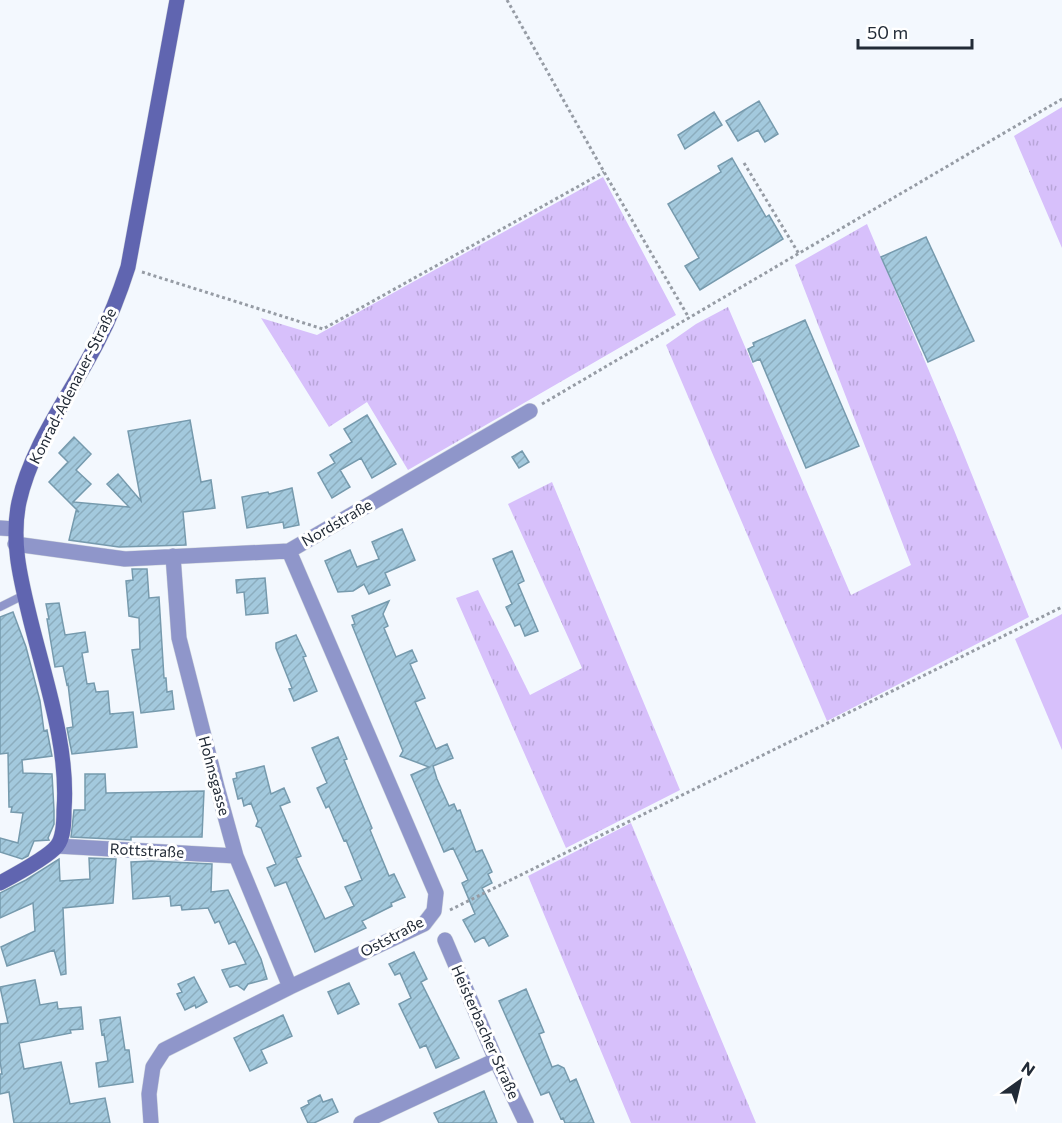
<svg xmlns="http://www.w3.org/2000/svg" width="1062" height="1123" viewBox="0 0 1062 1123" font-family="Commissioner,sans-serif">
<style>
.grass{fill:url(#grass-tufts)}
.park{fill:#d7c0fb}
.building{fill:url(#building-hatch);stroke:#769aad;stroke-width:1.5}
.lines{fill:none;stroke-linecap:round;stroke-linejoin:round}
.service-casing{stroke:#cdd3da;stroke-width:9}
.minor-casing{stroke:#cdd3da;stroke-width:16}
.secondary-casing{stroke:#cdd3da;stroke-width:16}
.path{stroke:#969ca5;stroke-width:3;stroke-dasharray:3 3;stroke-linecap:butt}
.service{stroke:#8f96ca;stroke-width:8}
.minor{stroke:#8f96ca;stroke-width:15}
.secondary{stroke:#6065b0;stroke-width:15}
.labels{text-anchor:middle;stroke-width:6;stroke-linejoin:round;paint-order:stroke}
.street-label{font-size:15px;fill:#222b37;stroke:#fff}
</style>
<defs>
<pattern id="grass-tufts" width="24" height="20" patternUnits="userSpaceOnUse" patternTransform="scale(1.5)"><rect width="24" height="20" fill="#d7c0fb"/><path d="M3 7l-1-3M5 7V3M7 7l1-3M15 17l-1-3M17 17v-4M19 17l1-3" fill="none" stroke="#b8a5d8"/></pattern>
<pattern id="building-hatch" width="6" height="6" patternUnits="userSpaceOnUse" patternTransform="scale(1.5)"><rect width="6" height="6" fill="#a3c9dd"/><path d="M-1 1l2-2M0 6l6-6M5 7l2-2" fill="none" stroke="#8cadbe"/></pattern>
</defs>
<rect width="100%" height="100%" fill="#f3f8fe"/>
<path class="grass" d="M 1062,107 L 1062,248 L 1014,136 Z
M 603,177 L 676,315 L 408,470 L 367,402 L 329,427 L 261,318 L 317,335 Z
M 867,224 L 954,430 L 1029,617 L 827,721 L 666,345 L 696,324 L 728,307 L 851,595 L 911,565 L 795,265 Z
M 552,482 L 680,790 L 566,848 L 456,598 L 478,590 L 530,695 L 582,668 L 508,504 Z
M 631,823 L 756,1123 L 631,1123 L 528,876 Z"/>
<path class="park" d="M 1062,614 L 1062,750 L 1015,639 Z"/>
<path class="building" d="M 759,101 L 778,134 L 765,142 L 758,130 L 738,141 L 726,121 Z
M 714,112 L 722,125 L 685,149 L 678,135 Z
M 732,158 L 766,217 L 769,215 L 783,239 L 700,290 L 685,266 L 699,258 L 668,204 L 721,172 L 718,166 Z
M 926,237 L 974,341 L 928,362 L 881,257 Z
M 805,320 L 859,446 L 806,468 L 760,359 L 753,362 L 748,349 L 754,346 L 753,343 Z
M 367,415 L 396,464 L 372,478 L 361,458 L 340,470 L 350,487 L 332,498 L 318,473 L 335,463 L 330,455 L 352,442 L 344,429 Z
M 190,420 L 201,482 L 211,480 L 215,508 L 183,512 L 186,545 L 119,547 L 69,540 L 76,511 L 79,512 L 49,482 L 68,462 L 59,453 L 74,437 L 91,454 L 76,470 L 91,484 L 73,502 L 129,507 L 107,484 L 118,474 L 141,501 L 128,431 Z
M 522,451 L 529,462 L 519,468 L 512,457 Z
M 292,488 L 299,525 L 284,528 L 283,522 L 247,528 L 242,497 L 268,492 L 269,494 Z
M 402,529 L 415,560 L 385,573 L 390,585 L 369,594 L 364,584 L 353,591 L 338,592 L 325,561 L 350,550 L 357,567 L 379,559 L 372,542 Z
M 512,551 L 524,581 L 518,584 L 538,631 L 525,636 L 520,624 L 515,626 L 506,607 L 512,604 L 493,559 Z
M 132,569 L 147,569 L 149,598 L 159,597 L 164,678 L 166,678 L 167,692 L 172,691 L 174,709 L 141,713 L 132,650 L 140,649 L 139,618 L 129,616 L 126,581 L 133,580 Z
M 265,578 L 268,613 L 246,615 L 244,592 L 237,593 L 236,580 Z
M 389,601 L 383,614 L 388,626 L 384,628 L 396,657 L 412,650 L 417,661 L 410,664 L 425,698 L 415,702 L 436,749 L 447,744 L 453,758 L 433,766 L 437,779 L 449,806 L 454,804 L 457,811 L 460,810 L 476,852 L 482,850 L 492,872 L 488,874 L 492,883 L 482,888 L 508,936 L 489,946 L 484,937 L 475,942 L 463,920 L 475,914 L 462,883 L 468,880 L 453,848 L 444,852 L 411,775 L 429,767 L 400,756 L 403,751 L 352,625 L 355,624 L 352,616 Z
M 59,603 L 65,635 L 85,632 L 88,652 L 82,653 L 87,684 L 94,683 L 96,692 L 108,691 L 110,714 L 133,712 L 137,747 L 72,754 L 67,728 L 73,727 L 68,684 L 67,685 L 63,666 L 55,667 L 47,619 L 49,619 L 46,604 Z
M 13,612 L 26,647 L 40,701 L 44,731 L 47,730 L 52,756 L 22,760 L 23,773 L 52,774 L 54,810 L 54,824 L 48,838 L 49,840 L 34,841 L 28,856 L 22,859 L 0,852 L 0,838 L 18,843 L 23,813 L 11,812 L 12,807 L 9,807 L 8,753 L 0,754 L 0,617 Z
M 296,635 L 306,656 L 303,657 L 317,691 L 294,701 L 289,689 L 292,688 L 276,648 L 276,643 Z
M 338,737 L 347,759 L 344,760 L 372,828 L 370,830 L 389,876 L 394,874 L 405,897 L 391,903 L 392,906 L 362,921 L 366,928 L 315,952 L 286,882 L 275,886 L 267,868 L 276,864 L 261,828 L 256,826 L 258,821 L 251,803 L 244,806 L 242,798 L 238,799 L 233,779 L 237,778 L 236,773 L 264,766 L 271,794 L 284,788 L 290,802 L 280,806 L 301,856 L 296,858 L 325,919 L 354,906 L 345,887 L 362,880 L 346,840 L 344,841 L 329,806 L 326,808 L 317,788 L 327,783 L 312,748 Z
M 85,774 L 105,774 L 106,793 L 204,791 L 202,837 L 131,837 L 131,840 L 71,837 L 74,810 L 85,810 Z
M 89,858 L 116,859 L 113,903 L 63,908 L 66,974 L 61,975 L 54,950 L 7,966 L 1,947 L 35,931 L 33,903 L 0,918 L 0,893 L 26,880 L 59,859 L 60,881 L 90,879 Z
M 151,861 L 212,864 L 211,892 L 228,890 L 261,959 L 267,979 L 248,984 L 244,990 L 237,985 L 230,987 L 222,970 L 246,964 L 235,941 L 229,944 L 219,921 L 215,923 L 208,908 L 182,910 L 181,905 L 171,906 L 170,896 L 133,899 L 131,862 Z
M 414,952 L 427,979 L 421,982 L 459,1058 L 436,1068 L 426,1045 L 420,1048 L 399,1004 L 411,998 L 400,973 L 395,975 L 389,964 Z
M 194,977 L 207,1002 L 196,1008 L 195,1005 L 185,1010 L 177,994 L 182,992 L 178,984 Z
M 35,980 L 40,1005 L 57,1002 L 58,1009 L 81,1007 L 83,1029 L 70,1030 L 71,1033 L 19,1043 L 24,1069 L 61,1062 L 70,1104 L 105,1098 L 110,1123 L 14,1123 L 9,1092 L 0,1094 L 0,1074 L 2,1074 L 0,1061 L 0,1024 L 8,1023 L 0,987 Z
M 349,983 L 359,1004 L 338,1014 L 328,992 Z
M 526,989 L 544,1032 L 539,1034 L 552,1067 L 558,1065 L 564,1068 L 570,1082 L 576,1079 L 594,1123 L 565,1123 L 563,1118 L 561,1119 L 549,1092 L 541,1095 L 499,1001 Z
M 283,1015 L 292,1036 L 261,1050 L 267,1063 L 250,1071 L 234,1038 Z
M 120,1017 L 125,1050 L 129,1050 L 133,1082 L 99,1087 L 96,1063 L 108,1061 L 104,1034 L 102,1035 L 100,1020 Z
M 484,1091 L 497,1123 L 439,1123 L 434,1113 Z
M 320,1095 L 323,1102 L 332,1099 L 338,1112 L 314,1123 L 308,1123 L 301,1108 L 309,1104 L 308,1101 Z"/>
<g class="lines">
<defs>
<path id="service" d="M 0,607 L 24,595"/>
<path id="minor" d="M 0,528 L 15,529
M 15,544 L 125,559 L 289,551 L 530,411
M 173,556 L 179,638 L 217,787 L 236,856 L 290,987
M 57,846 L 236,856
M 445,940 L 496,1060 L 526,1123
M 151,1123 L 149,1094 L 153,1067 L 164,1050 L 290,987 L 424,924 L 434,911 L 436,893 L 289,551
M 361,1123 L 496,1060"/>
<path id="secondary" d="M 0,883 C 13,876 48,857 57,846 C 64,837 64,821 64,810 C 69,746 44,677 29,614 C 20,577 11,540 19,502 C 32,443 72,393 99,339 C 111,316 120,292 128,267 L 177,0"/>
</defs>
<use href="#service" class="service-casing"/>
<use href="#minor" class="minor-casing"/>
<use href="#secondary" class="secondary-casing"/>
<path class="path" d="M 507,0 L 604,172 L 689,318
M 744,163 L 799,254
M 142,272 L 323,329 L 604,172
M 542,404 L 1062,99
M 450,910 L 1062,607"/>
<use href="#service" class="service"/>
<use href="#minor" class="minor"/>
<use href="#secondary" class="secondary"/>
</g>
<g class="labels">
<g class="street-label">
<text transform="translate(73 386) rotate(-63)" y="5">Konrad-Adenauer-Straße</text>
<text transform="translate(337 523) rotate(-30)" y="5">Nordstraße</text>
<text transform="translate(214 776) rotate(75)" y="5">Hohnsgasse</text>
<text transform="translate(147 851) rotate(3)" y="5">Rottstraße</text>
<text transform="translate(392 937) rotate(-28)" y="5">Oststraße</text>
<text transform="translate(485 1032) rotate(66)" y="5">Heisterbacher Straße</text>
</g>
</g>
<g transform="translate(1020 1081) rotate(34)" stroke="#ffffff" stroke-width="4.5" paint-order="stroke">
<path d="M0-4.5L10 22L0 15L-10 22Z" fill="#222b37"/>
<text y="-9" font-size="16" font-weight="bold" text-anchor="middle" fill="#222b37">N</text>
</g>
<path d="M858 39v9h114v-9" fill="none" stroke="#222b37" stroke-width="3"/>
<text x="867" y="39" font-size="18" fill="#222b37" stroke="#ffffff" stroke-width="4.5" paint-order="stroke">50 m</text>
</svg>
